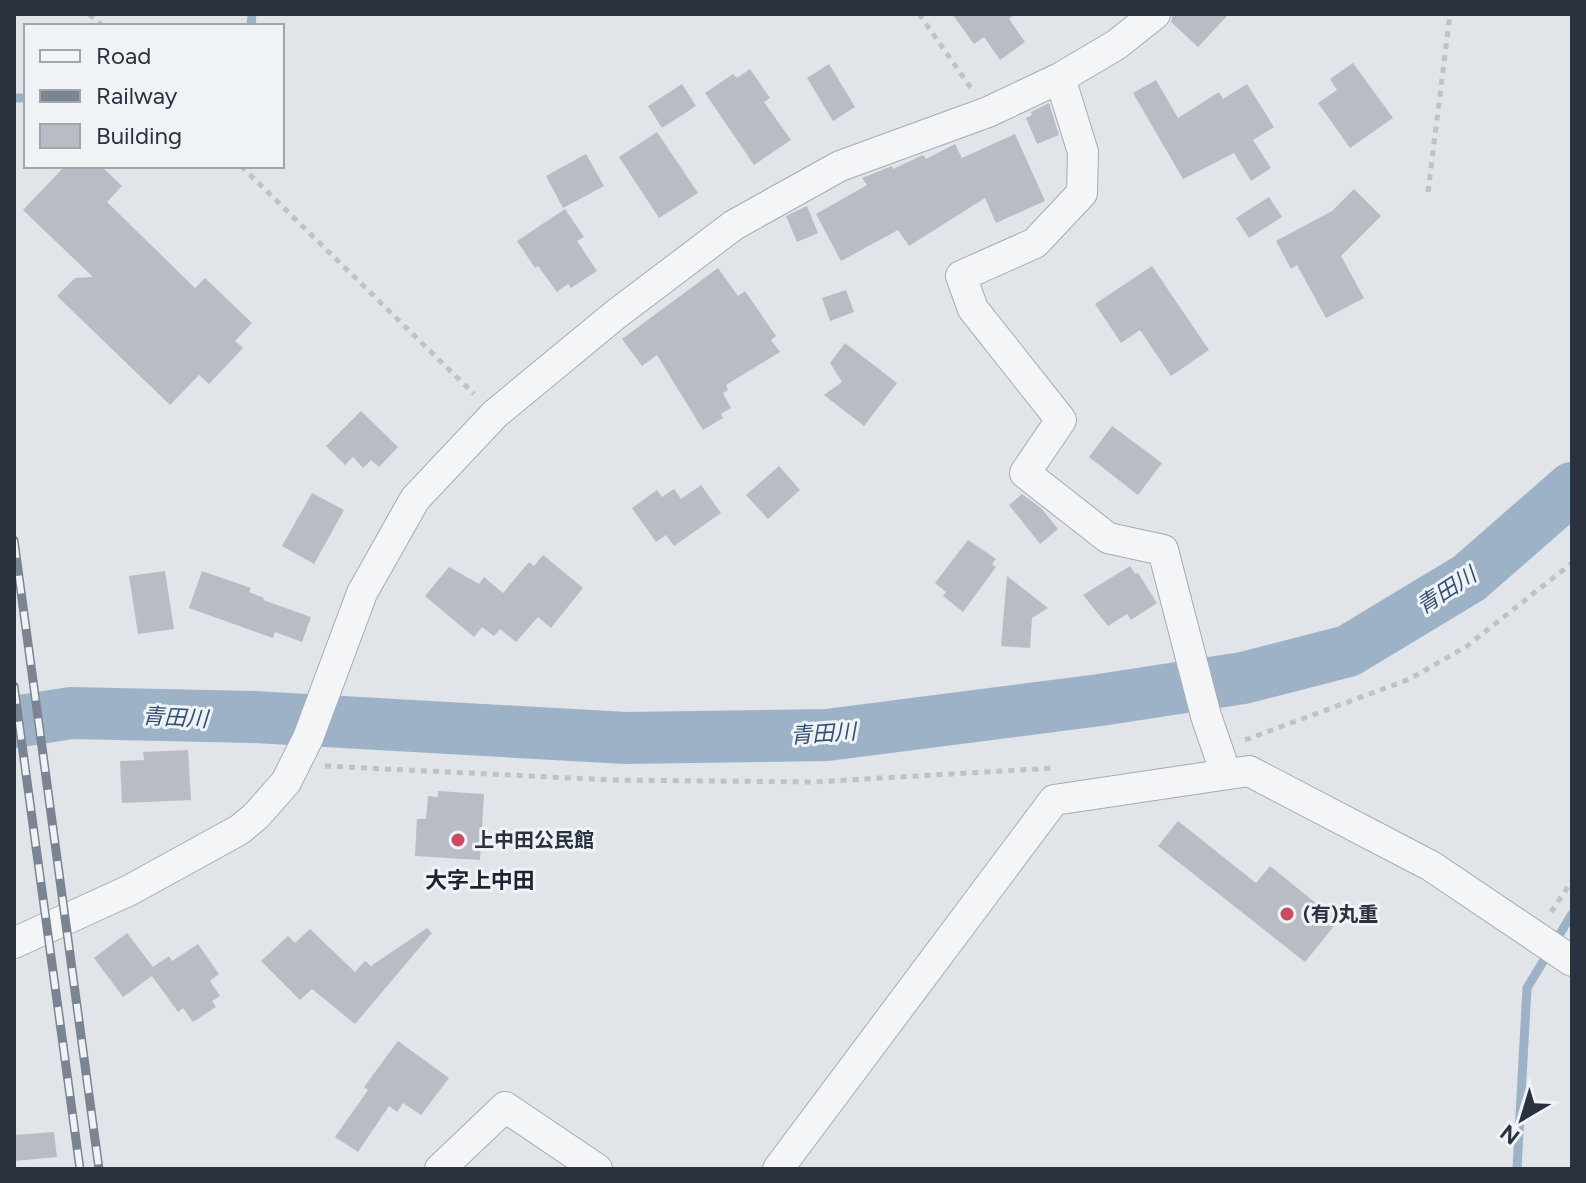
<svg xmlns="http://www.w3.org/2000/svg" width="1586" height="1183" viewBox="0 0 1586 1183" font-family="Figtree,'Noto Sans JP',sans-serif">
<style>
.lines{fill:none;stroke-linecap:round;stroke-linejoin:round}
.stream{stroke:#9db2c7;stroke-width:9}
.river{stroke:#9db2c7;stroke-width:52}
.building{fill:#b8bdc5}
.minor-casing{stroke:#a6abb3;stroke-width:32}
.path{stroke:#bfc2c7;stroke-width:5;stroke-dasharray:6 6;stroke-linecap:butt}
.minor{stroke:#f3f5f7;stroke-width:30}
.rail-casing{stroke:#7b8492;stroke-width:9}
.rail{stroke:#f0f3f6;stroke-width:6;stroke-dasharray:18;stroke-linecap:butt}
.poi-dot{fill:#c94b5f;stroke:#f0f3f6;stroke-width:3}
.labels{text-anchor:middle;stroke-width:6;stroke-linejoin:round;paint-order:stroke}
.poi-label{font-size:20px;font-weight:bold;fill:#2a3240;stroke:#f0f3f6;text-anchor:start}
.water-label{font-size:22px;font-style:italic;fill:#355172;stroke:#f0f3f6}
.neighbourhood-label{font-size:22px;font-weight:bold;fill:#1c2331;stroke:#f0f3f6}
</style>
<rect width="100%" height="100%" fill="#e1e4e9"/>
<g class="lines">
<path class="stream" d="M 251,26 L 252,14
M 14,98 L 26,98
M 1517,1169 L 1527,988 L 1572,914"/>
<path class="river" d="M 14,722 L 71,713 L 254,717 L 626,738 L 827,735 L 1100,700 L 1243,678 L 1348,651 L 1469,578 L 1572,488"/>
</g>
<path class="building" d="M 952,14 L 1015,14 L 1009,19 L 1025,42 L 1000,60 L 984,37 L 974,44 Z
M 1173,14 L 1229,14 L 1198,47 L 1171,22 Z
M 1353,63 L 1393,118 L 1350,148 L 1318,103 L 1337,90 L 1330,79 Z
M 829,64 L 855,107 L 833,121 L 807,78 Z
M 750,69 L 770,98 L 764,102 L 791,140 L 754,165 L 705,93 L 733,74 L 737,78 Z
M 1156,80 L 1178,118 L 1219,92 L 1223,99 L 1247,84 L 1274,127 L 1253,140 L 1271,168 L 1251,181 L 1234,153 L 1183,179 L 1133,93 Z
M 682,84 L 696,106 L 662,128 L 648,106 Z
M 1049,103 L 1059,135 L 1037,144 L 1026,118 L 1032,115 L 1031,112 Z
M 657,132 L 698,193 L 659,218 L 619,157 Z
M 1015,134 L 1045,201 L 996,223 L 985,198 L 909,246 L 898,230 L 841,261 L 816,214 L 867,185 L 862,178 L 892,166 L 893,169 L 923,155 L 926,159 L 955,144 L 962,158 Z
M 586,154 L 604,186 L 563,208 L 546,176 Z
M 65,166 L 101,166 L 122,186 L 107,202 L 195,288 L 205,278 L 252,323 L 235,341 L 243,348 L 209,384 L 199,375 L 170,405 L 57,296 L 75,278 L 93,277 L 23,210 Z
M 1354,189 L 1381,216 L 1341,256 L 1364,298 L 1326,318 L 1297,265 L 1291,269 L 1276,241 L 1332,211 Z
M 1269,197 L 1282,217 L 1249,238 L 1236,218 Z
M 807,206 L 818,233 L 797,242 L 786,216 Z
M 565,209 L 584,237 L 577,241 L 597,271 L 571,288 L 568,284 L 557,292 L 538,266 L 535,268 L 517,241 Z
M 1152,266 L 1209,350 L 1171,376 L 1140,330 L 1121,343 L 1095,304 Z
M 718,268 L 738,296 L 745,291 L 776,336 L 771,340 L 780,352 L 726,385 L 728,390 L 723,393 L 731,408 L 721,414 L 723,418 L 703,430 L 657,355 L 642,366 L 622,339 Z
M 846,290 L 854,312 L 830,321 L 822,298 Z
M 845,343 L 897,383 L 864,426 L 824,395 L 842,382 L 830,363 Z
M 361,411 L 398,447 L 379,467 L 371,460 L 363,468 L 353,457 L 345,465 L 326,446 Z
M 1112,426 L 1162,463 L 1138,495 L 1089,457 Z
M 779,466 L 800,490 L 768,519 L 746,495 Z
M 701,485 L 721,513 L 674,546 L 666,535 L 656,542 L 632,508 L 657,490 L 662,497 L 674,489 L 681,499 Z
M 312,493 L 344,510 L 314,564 L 282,546 Z
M 1022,494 L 1041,508 L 1058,529 L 1040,544 L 1009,505 Z
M 968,540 L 996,559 L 992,564 L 996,567 L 963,612 L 943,596 L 946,592 L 935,583 Z
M 543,555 L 583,588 L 551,628 L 538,617 L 516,642 L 500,629 L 494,636 L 482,627 L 474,637 L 425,596 L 449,567 L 479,584 L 484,577 L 503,593 L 529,562 L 534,566 Z
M 1130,566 L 1135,574 L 1138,573 L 1157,603 L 1131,620 L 1127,614 L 1108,626 L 1083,595 Z
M 165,571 L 174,629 L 138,634 L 129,576 Z
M 202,571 L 251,588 L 249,592 L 264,598 L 263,600 L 311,617 L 302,642 L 275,632 L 273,638 L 189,608 Z
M 1007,576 L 1048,608 L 1032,618 L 1030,648 L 1001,646 Z
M 188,750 L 191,800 L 122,803 L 120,761 L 144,760 L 143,752 Z
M 438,791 L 484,794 L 480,860 L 415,856 L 417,819 L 426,819 L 428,796 L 438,797 Z
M 1178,821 L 1256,883 L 1270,866 L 1338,921 L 1305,962 L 1158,846 Z
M 427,928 L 432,933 L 355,1024 L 312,989 L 300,1000 L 261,961 L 288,936 L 295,943 L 310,929 L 355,972 L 365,961 L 371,966 Z
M 127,933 L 153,967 L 169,956 L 172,961 L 198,944 L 219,974 L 210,981 L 220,996 L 212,1001 L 216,1007 L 193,1022 L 183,1008 L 178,1012 L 152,976 L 123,997 L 94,958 Z
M 398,1041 L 449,1078 L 421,1115 L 403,1103 L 397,1112 L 389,1106 L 358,1152 L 335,1137 L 368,1090 L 364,1087 Z
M 54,1132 L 57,1157 L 14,1161 L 14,1135 Z"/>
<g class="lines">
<defs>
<path id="minor" d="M 1060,78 L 1083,152 L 1082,193 L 1035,243 L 961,276 L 973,309 L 1061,420 L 1025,473 L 1108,538 L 1163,550 L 1206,716 L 1226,774
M 14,943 L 130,890 L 239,830 L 256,816 L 286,782 L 308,738 L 362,593 L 415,499 L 495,414 L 615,315 L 734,225 L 840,166 L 988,112 L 1060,78 L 1116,45 L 1155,14
M 440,1169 L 505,1107 L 597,1169
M 778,1169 L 1054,800 L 1249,771 L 1431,866 L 1572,961"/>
</defs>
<use href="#minor" class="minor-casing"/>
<path class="path" d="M 89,14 L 102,26
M 919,14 L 971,88
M 241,166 L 474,394
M 1428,192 L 1450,14
M 1245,740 L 1410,679 L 1467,646 L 1572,563
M 325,766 L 612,780 L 814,782 L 1054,768
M 1551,912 L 1572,881"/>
<use href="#minor" class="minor"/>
<defs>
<path id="rail" d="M 14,540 L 99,1169
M 14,686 L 80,1169"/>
</defs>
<use href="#rail" class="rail-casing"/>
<use href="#rail" class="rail"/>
</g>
<g class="poi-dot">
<circle cx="458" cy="840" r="8"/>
<circle cx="1287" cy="914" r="8"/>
</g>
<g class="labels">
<g class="poi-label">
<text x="474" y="847">上中田公民館</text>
<text x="1303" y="921">(有)丸重</text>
</g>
<g class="water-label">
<text transform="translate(1446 590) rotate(-33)" y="8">青田川</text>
<text transform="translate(175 717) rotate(3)" y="8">青田川</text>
<text transform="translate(823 733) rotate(-4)" y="8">青田川</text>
</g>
<g class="neighbourhood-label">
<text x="480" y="888">大字上中田</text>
</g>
</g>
<rect width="1586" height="1183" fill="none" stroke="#2a3240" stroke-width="32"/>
<rect x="24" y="24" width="260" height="144" fill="#f0f3f6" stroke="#a1a6ad" stroke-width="2"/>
<rect x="40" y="50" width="40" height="12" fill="#f3f5f7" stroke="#a1a6ad" stroke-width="2"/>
<text x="96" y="64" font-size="24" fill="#2a3240">Road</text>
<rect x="40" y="90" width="40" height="12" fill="#7b8492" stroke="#a1a6ad" stroke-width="2"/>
<text x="96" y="104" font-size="24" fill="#2a3240">Railway</text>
<rect x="40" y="124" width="40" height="24" fill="#b8bdc5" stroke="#a1a6ad" stroke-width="2"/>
<text x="96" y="144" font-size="24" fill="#2a3240">Building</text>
<g transform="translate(1522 1119) rotate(218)" stroke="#f0f3f6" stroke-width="6" paint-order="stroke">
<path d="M0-6L14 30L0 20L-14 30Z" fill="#2a3240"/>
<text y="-12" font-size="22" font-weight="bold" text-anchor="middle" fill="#2a3240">N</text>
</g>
</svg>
